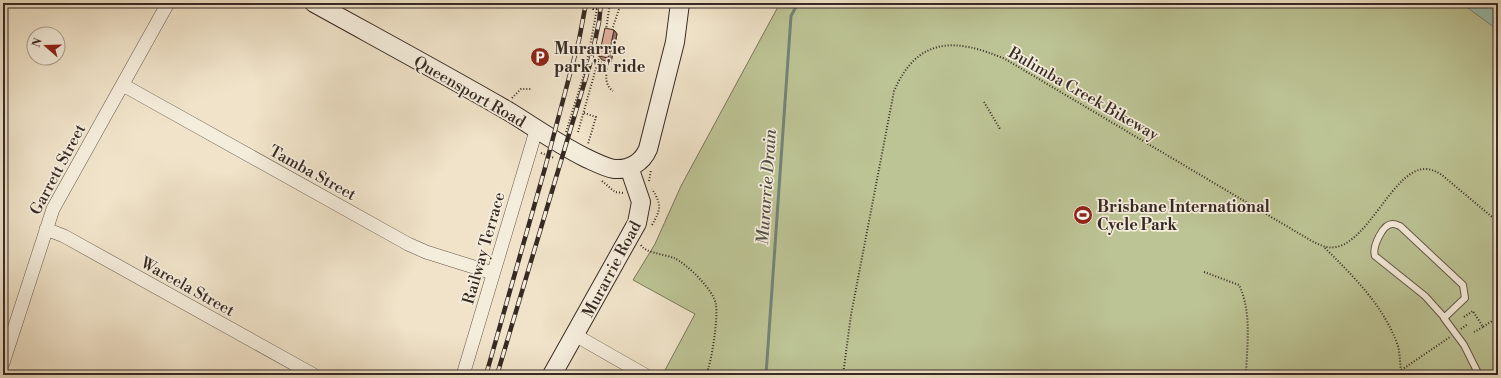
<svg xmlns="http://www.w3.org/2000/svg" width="1501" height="378" viewBox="0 0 1501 378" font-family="'Libre Bodoni',serif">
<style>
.green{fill:#bcc394;stroke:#7a765c}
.water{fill:#9bbfb0;stroke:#738378}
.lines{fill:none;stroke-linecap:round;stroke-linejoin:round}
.stream{stroke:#738378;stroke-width:3}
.lane-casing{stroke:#65584d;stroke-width:8}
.street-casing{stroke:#65584d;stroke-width:14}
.secondary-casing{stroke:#372a24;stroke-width:20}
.path{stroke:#372a24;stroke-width:2;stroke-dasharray:1 2;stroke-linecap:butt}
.lane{stroke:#f5eddc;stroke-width:6}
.street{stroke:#f5eddc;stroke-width:13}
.secondary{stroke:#f5eddc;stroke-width:18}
.rail-casing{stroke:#372a24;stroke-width:4.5}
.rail{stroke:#f5eddc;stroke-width:3;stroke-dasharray:9;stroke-linecap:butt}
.wall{fill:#c19484;stroke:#372a24}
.shaded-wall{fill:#9d786c;stroke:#372a24}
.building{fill:#e0ac9a;stroke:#372a24}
.labels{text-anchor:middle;stroke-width:3.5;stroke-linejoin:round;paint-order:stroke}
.poi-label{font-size:16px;font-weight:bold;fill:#372a24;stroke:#f5eddc;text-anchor:start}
.street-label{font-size:16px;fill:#372a24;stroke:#f5eddc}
.water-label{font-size:17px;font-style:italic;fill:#504f47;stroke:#f5eddc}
</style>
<rect width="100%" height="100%" fill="#f0e3c9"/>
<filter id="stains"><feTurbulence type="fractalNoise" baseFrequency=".005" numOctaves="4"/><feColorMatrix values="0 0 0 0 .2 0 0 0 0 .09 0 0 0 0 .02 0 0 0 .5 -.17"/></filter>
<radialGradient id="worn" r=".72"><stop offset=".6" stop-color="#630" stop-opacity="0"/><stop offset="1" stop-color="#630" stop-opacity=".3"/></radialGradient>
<path class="green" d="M 780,3 L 1498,3 L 1498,375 L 667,375 L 664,372 L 695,314 L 633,280 L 655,244 L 681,186 Z"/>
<path class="water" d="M 1461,3 L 1498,3 L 1498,30 Z"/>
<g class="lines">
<path class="stream" d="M 766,375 L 791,16 L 798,3"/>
<defs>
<path id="lane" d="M 1444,318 L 1465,298 L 1463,285 L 1400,226 C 1397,225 1395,224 1393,224 C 1383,223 1372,247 1375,256 L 1425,296 L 1443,316 L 1444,318 L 1464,345 L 1479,375"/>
<path id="street" d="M 123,85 L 408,244 L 426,252 L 493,273
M 46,229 L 64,236 L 314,375
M 575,335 L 645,375
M 3,363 L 53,209 L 168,3
M 463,375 L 536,131"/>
<path id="secondary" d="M 314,3 C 379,39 444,74 508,111 C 534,127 558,144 586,158 C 595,162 604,167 614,169 C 629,170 642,163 648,149 L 675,42 L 680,3
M 552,375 L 637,223 L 641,202 L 629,167"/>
</defs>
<use href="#lane" class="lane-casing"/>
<use href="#street" class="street-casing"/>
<use href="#secondary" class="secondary-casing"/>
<path class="path" d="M 594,3 L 593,9 L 598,9
M 610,5 L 615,5 L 616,3
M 606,30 L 610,3
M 612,30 L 621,3
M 598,62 L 608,64 C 606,73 604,85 613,91
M 512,98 L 521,89 L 531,89
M 984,102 L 1000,129
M 584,113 L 596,117 L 588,144
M 566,132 L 586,68 L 598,3
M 578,132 L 600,54
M 541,153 L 554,158
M 602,181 L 615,192 L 623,193
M 649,181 L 651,170
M 652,225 C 661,209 662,205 652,189
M 641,245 C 645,253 664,254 674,258 C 686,263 715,291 716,305 C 718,319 712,361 706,375
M 1325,248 C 1354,277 1384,306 1398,346 C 1400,354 1400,363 1401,371
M 1204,272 L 1239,285 C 1252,312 1247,345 1246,375
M 1464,317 L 1473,311 L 1483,327 L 1498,317
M 1461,329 L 1468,324
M 1474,332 L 1483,327
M 843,375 L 851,315 L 894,91 C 918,36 956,38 1005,59 L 1310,240 C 1318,244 1326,249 1336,247 C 1369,241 1394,169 1425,169 C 1432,169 1437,172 1442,175 L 1498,222
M 1394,375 L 1450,337"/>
<use href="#lane" class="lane"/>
<use href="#street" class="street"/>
<use href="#secondary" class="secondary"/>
<defs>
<path id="rail" d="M 486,375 L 545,168 L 579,40 L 586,3
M 497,375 L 590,64 L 599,22 L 601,3"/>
</defs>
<use href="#rail" class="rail-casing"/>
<use href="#rail" class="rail"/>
</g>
<path class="wall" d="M 614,30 L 617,34 L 611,62 L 602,60 L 599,56 Z"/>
<path class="shaded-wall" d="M 614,30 L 617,34 L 611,62 L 608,58 Z"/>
<path class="building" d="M 605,28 L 614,30 L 608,58 L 599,56 Z"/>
<defs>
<symbol id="parking-disc" viewBox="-11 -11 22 22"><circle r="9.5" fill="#8f2418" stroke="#f5eddc"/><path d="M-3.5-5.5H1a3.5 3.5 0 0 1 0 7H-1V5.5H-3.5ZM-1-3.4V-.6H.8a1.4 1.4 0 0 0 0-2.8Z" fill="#fff"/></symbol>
<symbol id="stadium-disc" viewBox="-11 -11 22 22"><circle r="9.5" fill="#8f2418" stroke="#f5eddc"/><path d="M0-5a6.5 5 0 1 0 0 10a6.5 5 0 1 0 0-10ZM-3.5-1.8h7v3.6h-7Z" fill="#fff"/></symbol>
</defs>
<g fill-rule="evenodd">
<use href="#parking-disc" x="529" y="46" width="22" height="22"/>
<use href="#stadium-disc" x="1072" y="204" width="22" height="22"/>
</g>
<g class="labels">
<g class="poi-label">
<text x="554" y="54">Murarrie<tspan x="554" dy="18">park 'n' ride</tspan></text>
<text x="1097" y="212">Brisbane International<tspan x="1097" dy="18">Cycle Park</tspan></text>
</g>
<g class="street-label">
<text transform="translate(470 91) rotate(30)" y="6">Queensport Road</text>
<text transform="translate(1084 93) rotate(30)" y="6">Bulimba Creek Bikeway</text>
<text transform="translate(57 169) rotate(-62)" y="6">Garrett Street</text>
<text transform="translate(313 172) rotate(29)" y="6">Tamba Street</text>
<text transform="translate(483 248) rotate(-74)" y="6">Railway Terrace</text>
<text transform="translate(611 269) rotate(-62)" y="6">Murarrie Road</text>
<text transform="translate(188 286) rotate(29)" y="6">Wareela Street</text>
</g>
<g class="water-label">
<text transform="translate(766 187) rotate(-86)" y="6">Murarrie Drain</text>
</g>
</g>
<rect width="1501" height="378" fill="none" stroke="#f0e3c9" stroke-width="16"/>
<rect x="4" y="4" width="1493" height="370" fill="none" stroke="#372a24" stroke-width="2"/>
<rect x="8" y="8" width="1485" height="362" fill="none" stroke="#372a24"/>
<g transform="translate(46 46) rotate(290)"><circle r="19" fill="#f5eddc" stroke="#a99f92"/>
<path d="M0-3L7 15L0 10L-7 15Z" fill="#8f2418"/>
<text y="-6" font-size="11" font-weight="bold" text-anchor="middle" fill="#372a24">N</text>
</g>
<rect width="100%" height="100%" filter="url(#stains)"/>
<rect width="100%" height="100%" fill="url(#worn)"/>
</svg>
